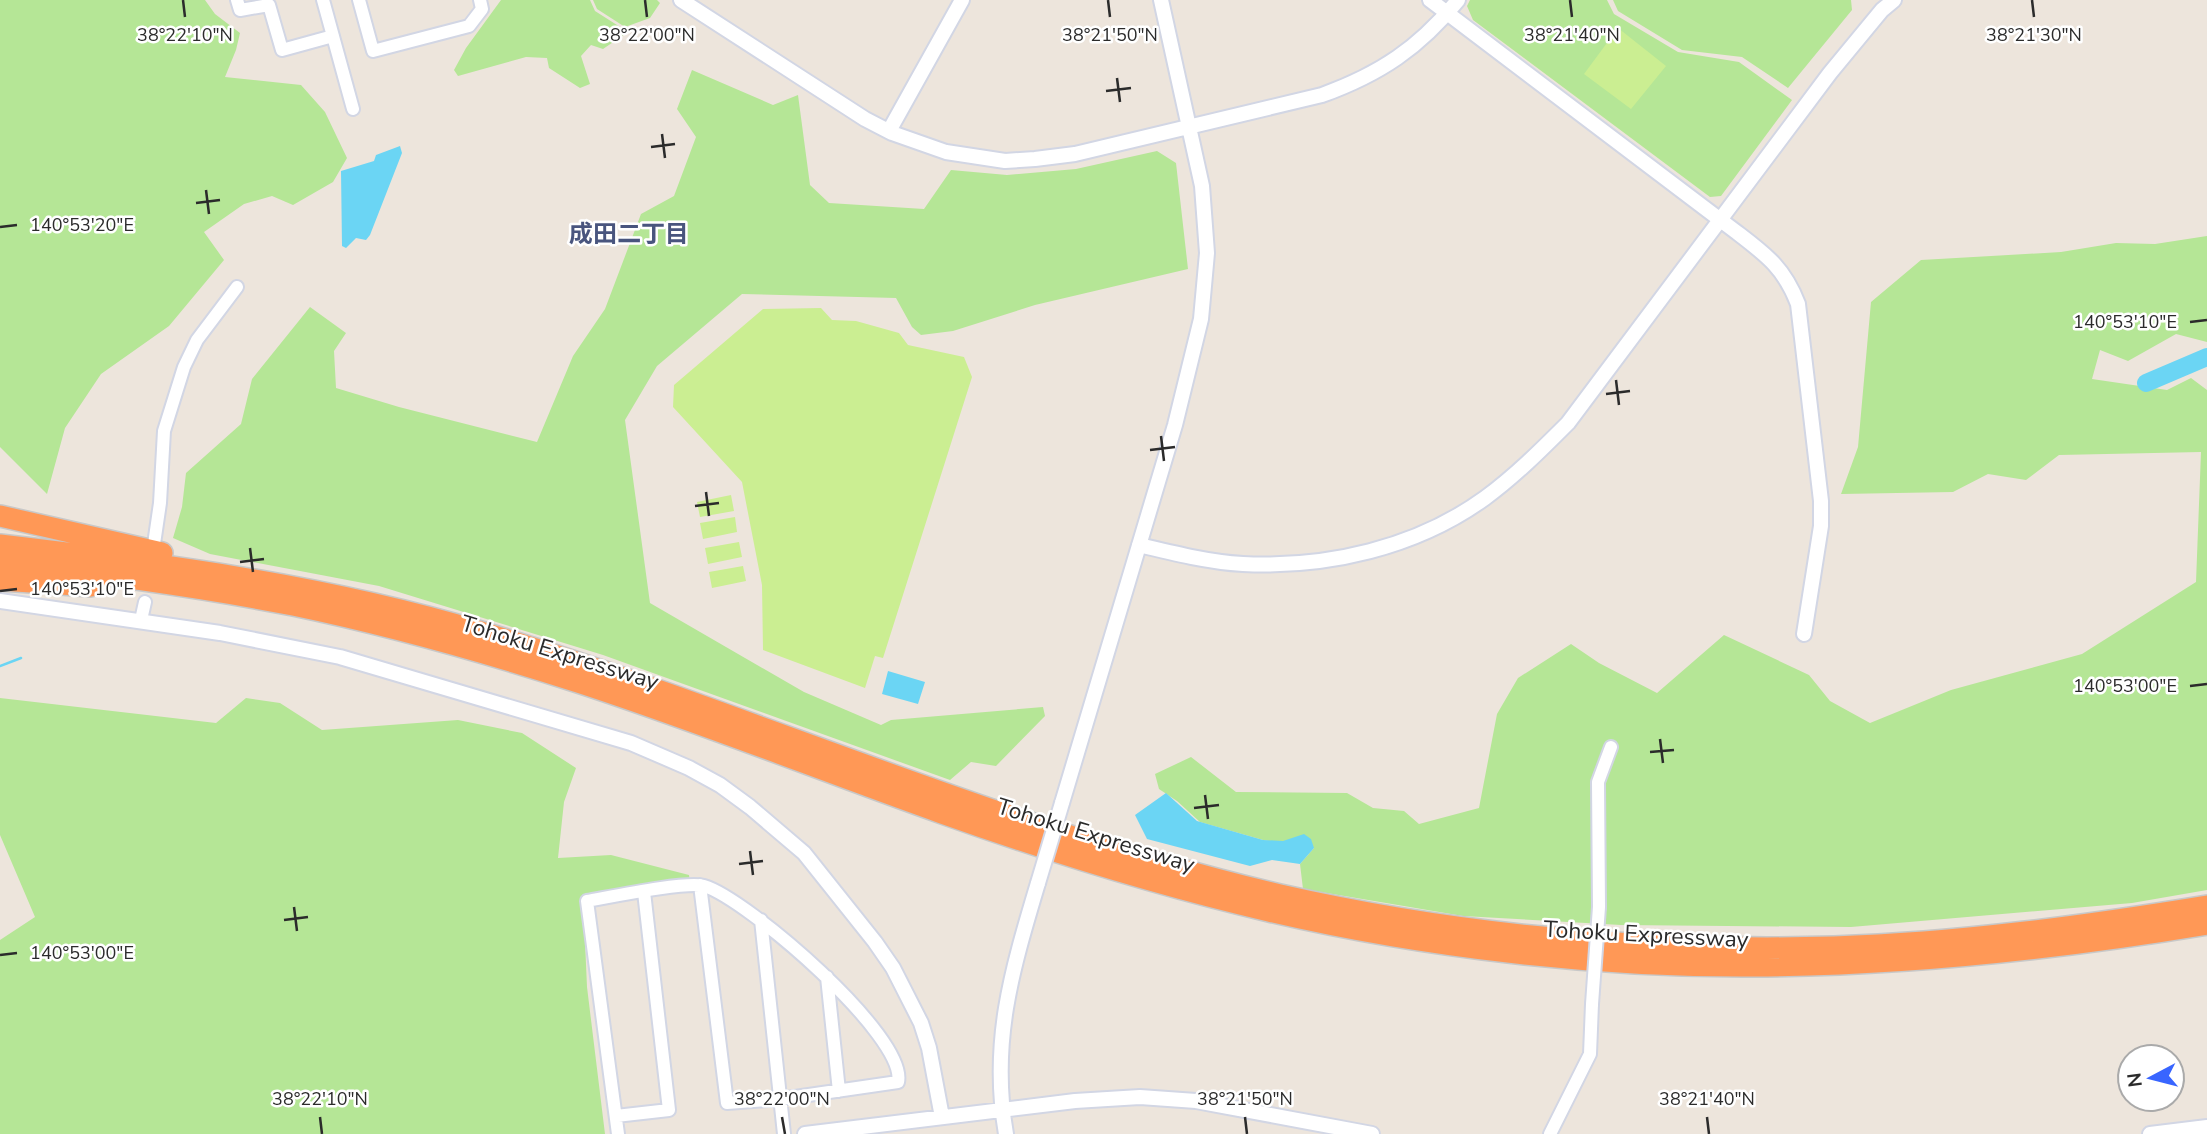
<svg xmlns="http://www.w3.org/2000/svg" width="2207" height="1134" viewBox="0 0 2207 1134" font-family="'Nunito Sans','Noto Sans JP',sans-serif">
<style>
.green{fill:#b5e696}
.pitch{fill:#cbee92}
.water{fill:#6bd5f4}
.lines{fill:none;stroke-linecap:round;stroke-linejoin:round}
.stream{stroke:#6bd5f4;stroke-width:2.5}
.river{stroke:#6bd5f4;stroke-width:18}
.minor-casing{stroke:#d2d6e4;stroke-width:16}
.tertiary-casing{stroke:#d2d6e4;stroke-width:18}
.motorway-casing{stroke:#c8c8c8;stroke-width:24}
.minor{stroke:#fff;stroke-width:12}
.tertiary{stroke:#fff;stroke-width:14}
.motorway{stroke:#ff9856;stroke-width:21}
.minor-bridge-casing{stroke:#d2d6e4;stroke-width:16;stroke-linecap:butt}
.tertiary-bridge-casing{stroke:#d2d6e4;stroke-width:18;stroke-linecap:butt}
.minor-bridge{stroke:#fff;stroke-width:12}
.tertiary-bridge{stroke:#fff;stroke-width:14}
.ticks{fill:none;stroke:#2b2b2b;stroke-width:2.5}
.labels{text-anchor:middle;stroke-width:5;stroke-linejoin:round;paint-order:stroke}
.street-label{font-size:23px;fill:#2b2b2b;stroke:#fff}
.neighbourhood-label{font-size:24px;font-weight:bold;fill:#49557e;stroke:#fff}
.ticks-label{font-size:18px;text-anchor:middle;fill:#2b2b2b;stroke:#fff;stroke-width:5;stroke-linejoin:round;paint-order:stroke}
</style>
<rect width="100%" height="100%" fill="#ede5dc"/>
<path class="green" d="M 0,0 L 205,0 L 215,14 L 240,33 L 236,50 L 225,77 L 301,85 L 325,112 L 347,158 L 333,182 L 293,205 L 272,196 L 244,204 L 204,232 L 224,260 L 169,326 L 101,374 L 65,428 L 47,494 L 0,447 Z
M 501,0 L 590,0 L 595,11 L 628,32 L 603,49 L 591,45 L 581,56 L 590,84 L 580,88 L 549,68 L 547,58 L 526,57 L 458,76 L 454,70 L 466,48 Z
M 593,0 L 657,0 L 660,3 L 650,18 L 625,27 L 597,9 Z
M 1470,0 L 1607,0 L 1614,14 L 1678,52 L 1739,62 L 1792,100 L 1721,196 L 1710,197 L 1473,20 L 1467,6 Z
M 1613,0 L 1851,0 L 1852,10 L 1788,88 L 1742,57 L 1682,50 L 1618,11 Z
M 692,70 L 773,105 L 798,95 L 810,185 L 829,203 L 924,209 L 951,170 L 1007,175 L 1076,169 L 1157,151 L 1176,163 L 1188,269 L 1035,305 L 953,331 L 921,335 L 912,327 L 896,298 L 742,294 L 657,366 L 625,420 L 650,603 L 804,692 L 881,725 L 891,720 L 1043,707 L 1045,716 L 996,766 L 971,762 L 950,780 L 603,655 L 379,586 L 210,554 L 173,538 L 182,507 L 186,473 L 241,424 L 252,379 L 310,307 L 346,333 L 334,351 L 336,388 L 399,407 L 537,442 L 573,356 L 605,309 L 641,214 L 674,196 L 696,137 L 677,109 Z
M 2207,236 L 2207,342 L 2176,334 L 2128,361 L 2100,350 L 2092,379 L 2167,390 L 2191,378 L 2207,390 L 2207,890 L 2132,903 L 1851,927 L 1621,925 L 1463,916 L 1303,889 L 1300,864 L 1314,848 L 1263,840 L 1200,822 L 1177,801 L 1159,789 L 1155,774 L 1191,757 L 1236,792 L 1347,793 L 1373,808 L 1404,811 L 1419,824 L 1479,808 L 1497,714 L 1518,678 L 1571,644 L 1599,663 L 1657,693 L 1724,635 L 1809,675 L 1830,701 L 1870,723 L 1951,690 L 2082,654 L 2196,582 L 2201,452 L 2059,455 L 2026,480 L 1988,474 L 1953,492 L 1841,494 L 1858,447 L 1871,302 L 1921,260 L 2061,252 L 2116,243 L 2155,244 Z
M 0,698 L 216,723 L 246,698 L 280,703 L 322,730 L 458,720 L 522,733 L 576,768 L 564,802 L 558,858 L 611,855 L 689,875 L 690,883 L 583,896 L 587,987 L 605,1134 L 0,1134 L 0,940 L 35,917 L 0,835 Z"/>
<path class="pitch" d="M 1618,28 L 1666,66 L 1631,109 L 1584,74 Z
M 821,308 L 832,320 L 856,321 L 899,333 L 908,345 L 964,357 L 972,377 L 883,658 L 875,656 L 865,688 L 763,650 L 762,585 L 742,482 L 673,407 L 674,385 L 763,309 Z
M 731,495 L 734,511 L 700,517 L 697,502 Z
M 735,517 L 737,532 L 703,539 L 700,523 Z
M 739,542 L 742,557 L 708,564 L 705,548 Z
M 743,566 L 746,581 L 712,588 L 709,572 Z"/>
<path class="water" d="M 400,146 L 402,153 L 370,235 L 366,240 L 356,238 L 346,248 L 342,246 L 341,171 L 374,161 L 376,155 Z
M 888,671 L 925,682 L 918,704 L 882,694 Z
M 1166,793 L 1197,821 L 1263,840 L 1283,841 L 1304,834 L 1311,839 L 1314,848 L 1300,864 L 1272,860 L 1250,866 L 1147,839 L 1135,815 Z"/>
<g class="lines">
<path class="stream" d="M 0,666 L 21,658"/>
<path class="river" d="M 2146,383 L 2207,357"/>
<defs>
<path id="minor" d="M 237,0 L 240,10 L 269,5 L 282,50 L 333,36
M 323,0 L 353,109
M 359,0 L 373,51 L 469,26 L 482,9 L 480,0
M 154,544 L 160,503 L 164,431 L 184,367 L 197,340 L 237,287
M 141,620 L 145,602
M 1599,907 L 1598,782 L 1611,747
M 761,920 L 784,1134
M 827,977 L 839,1091
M 616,1116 L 669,1110 L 644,892
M 618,1134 L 587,901 C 610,897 686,881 704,886 C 746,898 908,1037 898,1082 L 781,1099 L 727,1103 L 700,885
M 1550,1134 L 1590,1054 L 1592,1004"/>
<path id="tertiary" d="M 681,0 L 865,119 L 892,133 L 946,152 L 1005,161 L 1035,159 L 1075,154 L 1322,95 C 1380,74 1419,48 1458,0
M 1430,0 L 1735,231 C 1765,254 1784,267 1798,304 L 1821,501 L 1821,526 L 1804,634
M 889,131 L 962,0
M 1139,545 C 1172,553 1209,562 1243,564 C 1327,568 1416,548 1485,498 C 1515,476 1541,450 1568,423 L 1830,73 L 1882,10 L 1894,0
M 0,601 L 220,633 L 340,657 L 631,743 L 689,768 L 720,785 L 750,807 L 804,853 L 875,942 L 893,968 L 921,1023 L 929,1048 L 942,1117
M 1062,803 L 1175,425 L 1201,319 L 1207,253 L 1202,186 L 1161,0
M 805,1134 L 1075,1101 L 1140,1097 L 1196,1101 L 1372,1134
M 1006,1134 C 990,1042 1012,970 1038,883
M 2150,1134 L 2207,1127"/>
<path id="motorway" d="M 0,516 L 162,553
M 0,545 C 162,564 324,585 481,632 C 749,713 1006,831 1280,895 C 1461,936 1649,952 1834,947 C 1959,943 2084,926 2207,906
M 0,562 C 98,573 196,586 293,605 C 389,625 485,652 578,682 C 701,722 821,770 942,813 C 1049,851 1158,885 1269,911 C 1423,947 1597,967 1754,966 C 1906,965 2057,949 2207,924
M 0,580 L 91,586"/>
</defs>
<use href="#minor" class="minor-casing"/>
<use href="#tertiary" class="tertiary-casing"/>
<use href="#motorway" class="motorway-casing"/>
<use href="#minor" class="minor"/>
<use href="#tertiary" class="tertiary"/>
<use href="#motorway" class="motorway"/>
<defs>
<path id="minor-bridge" d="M 1592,1004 L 1599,907"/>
<path id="tertiary-bridge" d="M 1038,883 L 1062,803"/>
</defs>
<use href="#minor-bridge" class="minor-bridge-casing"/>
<use href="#tertiary-bridge" class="tertiary-bridge-casing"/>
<use href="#minor-bridge" class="minor-bridge"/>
<use href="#tertiary-bridge" class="tertiary-bridge"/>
</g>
<path class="ticks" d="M 183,0 L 185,17M 645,0 L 647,17M 1108,0 L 1110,17M 1570,0 L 1572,17M 2032,0 L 2034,17M 1117,78 L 1120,102M 1106,91 L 1131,88M 662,134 L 665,158M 651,147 L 675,144M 206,190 L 209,214M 196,203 L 220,200M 0,227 L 17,225M 2190,322 L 2207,320M 1616,380 L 1619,405M 1606,394 L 1630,391M 1161,436 L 1164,461M 1150,450 L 1175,447M 706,492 L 709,516M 695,506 L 719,503M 250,548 L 253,572M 240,562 L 264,559M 0,591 L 17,589M 2190,686 L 2207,684M 1660,739 L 1663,763M 1650,752 L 1674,750M 1205,795 L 1208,819M 1194,808 L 1219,805M 750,851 L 753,875M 739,864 L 763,861M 294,907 L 297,931M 284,920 L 308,917M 0,955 L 17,953M 320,1117 L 322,1134M 782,1117 L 785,1134M 1245,1117 L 1247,1134M 1707,1117 L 1709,1134"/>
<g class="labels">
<g class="street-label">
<text transform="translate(560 652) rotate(17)" y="8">Tohoku Expressway</text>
<text transform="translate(1096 835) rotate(17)" y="8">Tohoku Expressway</text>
<text transform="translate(1646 934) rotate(3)" y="8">Tohoku Expressway</text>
</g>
<g class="neighbourhood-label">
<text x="629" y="242">成田二丁目</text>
</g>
</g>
<g class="ticks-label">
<text x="185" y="41">38°22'10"N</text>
<text x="647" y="41">38°22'00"N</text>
<text x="1110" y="41">38°21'50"N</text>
<text x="1572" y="41">38°21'40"N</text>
<text x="2034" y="41">38°21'30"N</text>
<text x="82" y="231">140°53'20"E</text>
<text x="2125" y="328">140°53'10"E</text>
<text x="82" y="595">140°53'10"E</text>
<text x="2125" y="692">140°53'00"E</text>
<text x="82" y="959">140°53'00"E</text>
<text x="320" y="1105">38°22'10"N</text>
<text x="782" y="1105">38°22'00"N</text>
<text x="1245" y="1105">38°21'50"N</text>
<text x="1707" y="1105">38°21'40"N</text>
</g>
<g transform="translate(2151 1078) rotate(263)"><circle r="33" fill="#ffffff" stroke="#aaaaaa" stroke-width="2"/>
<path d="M0-5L12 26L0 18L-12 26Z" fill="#3865ff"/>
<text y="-10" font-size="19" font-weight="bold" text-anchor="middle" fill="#2b2b2b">N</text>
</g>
</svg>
